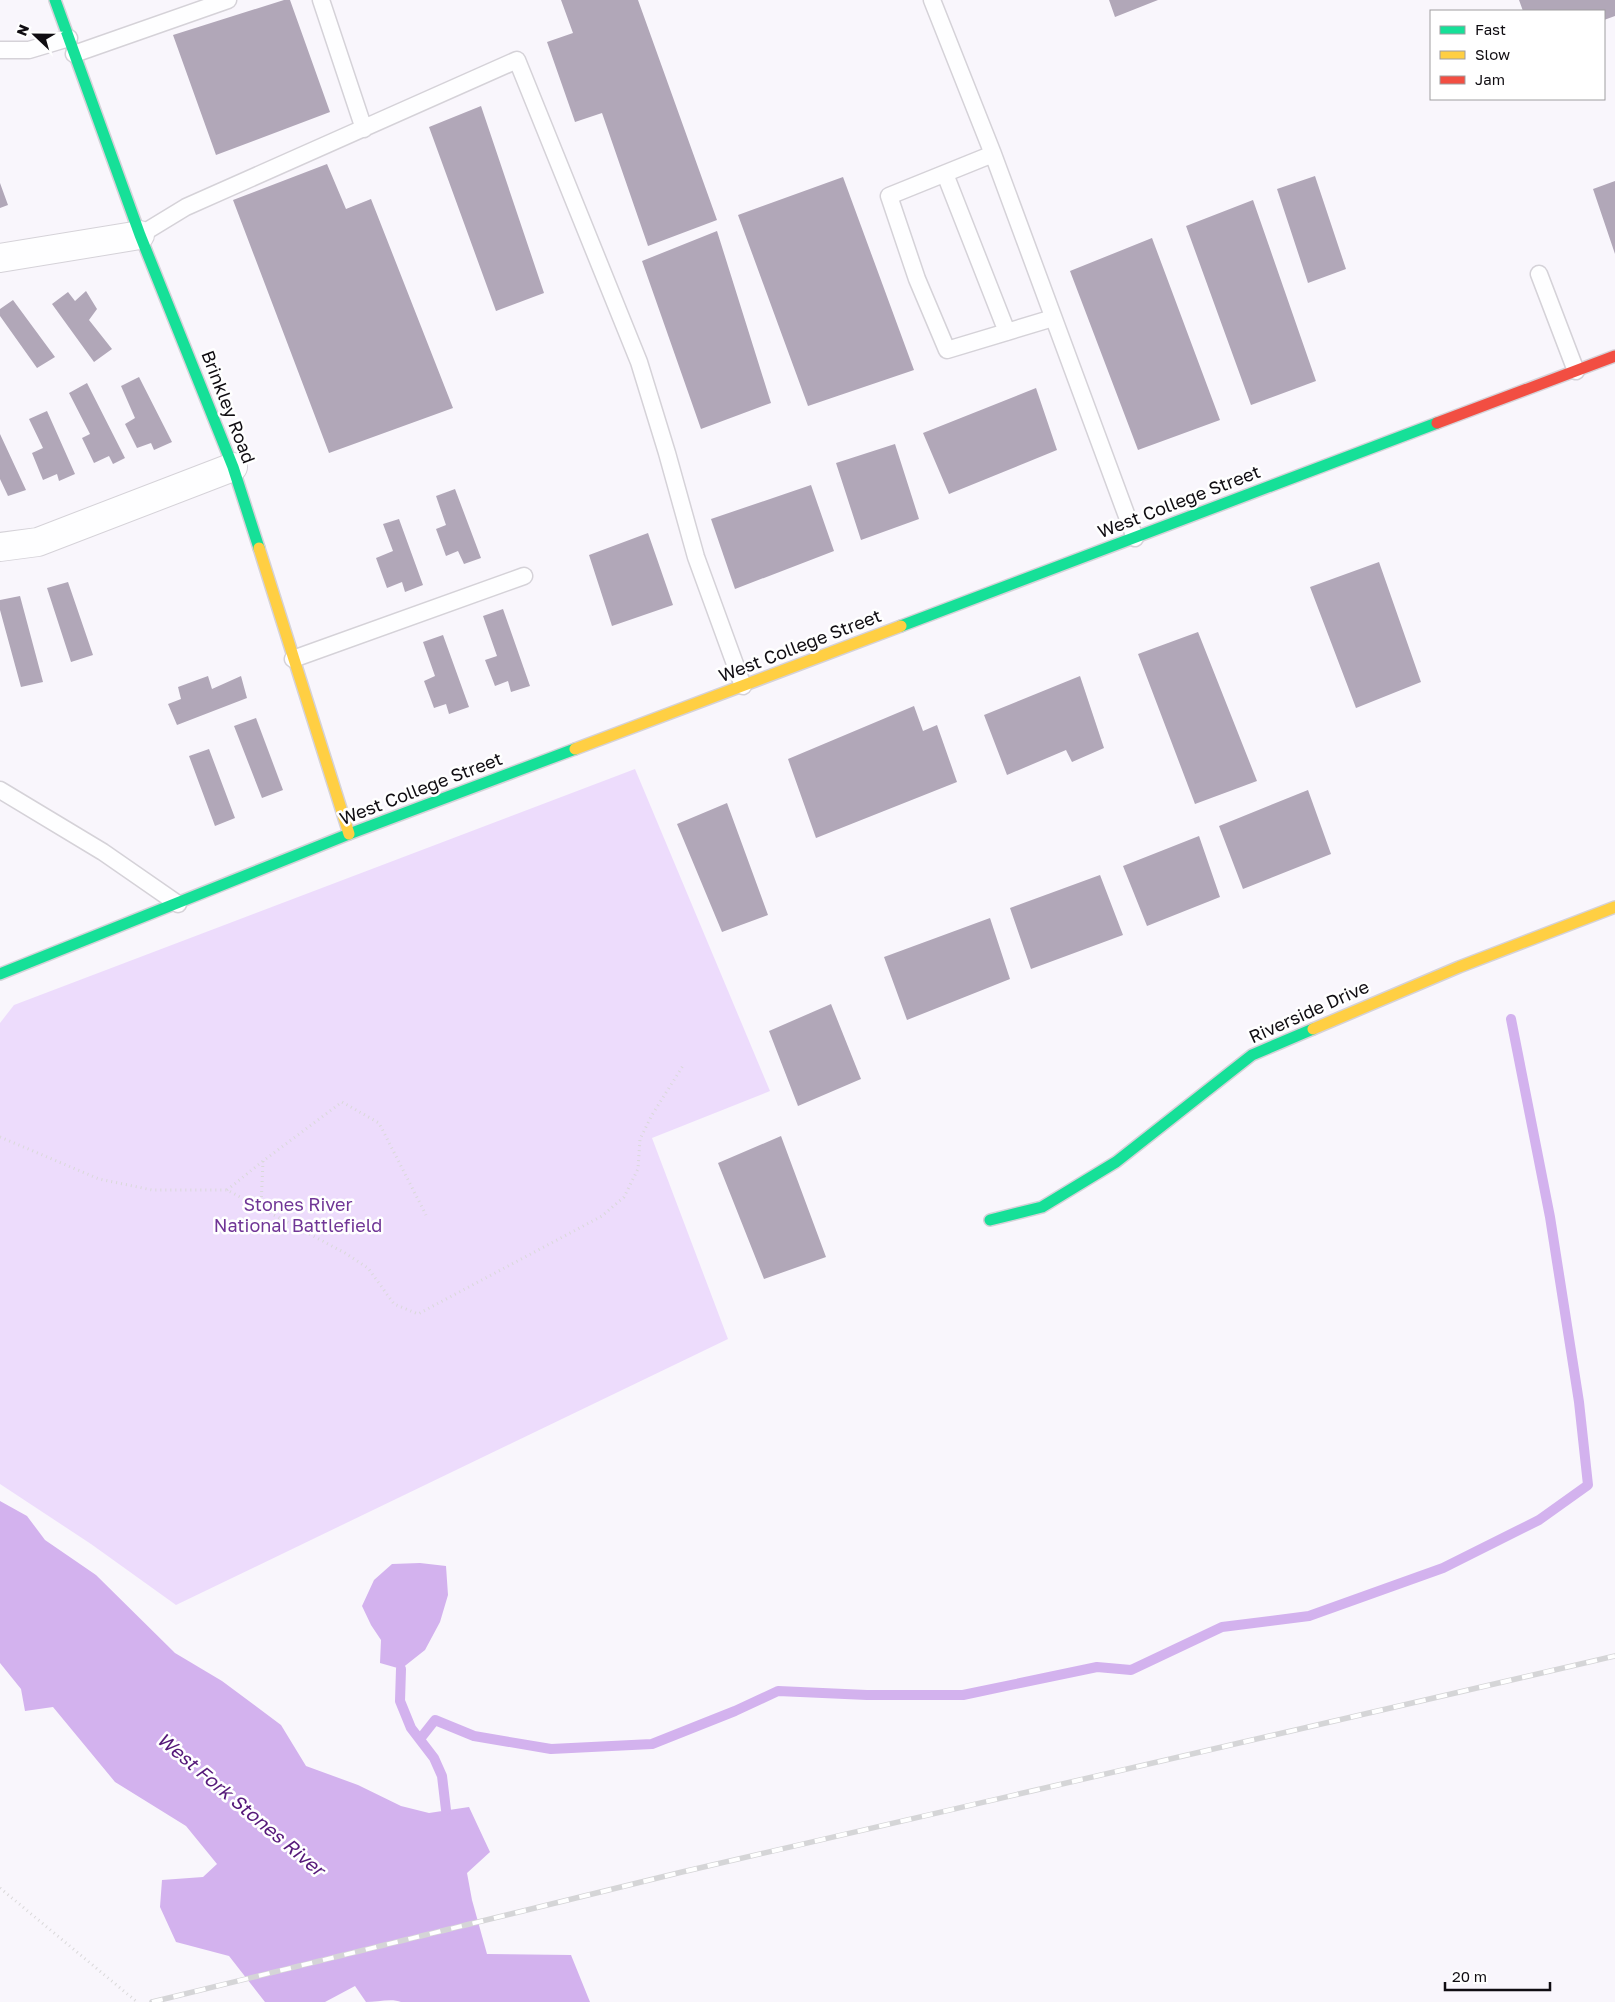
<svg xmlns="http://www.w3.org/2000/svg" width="1615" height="2002" viewBox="0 0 1615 2002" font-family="'Golos Text',sans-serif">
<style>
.green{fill:#eddcfc}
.water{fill:#d3b2ee}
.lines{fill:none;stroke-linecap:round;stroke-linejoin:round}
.stream{stroke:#d3b2ee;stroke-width:10}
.building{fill:#b1a7b8}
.lane-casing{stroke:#d5d2d8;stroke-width:19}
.street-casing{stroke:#d5d2d8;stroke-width:30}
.fast-casing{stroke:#d5d2d8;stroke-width:14}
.slow-casing{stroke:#d5d2d8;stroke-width:14}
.jam-casing{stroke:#d5d2d8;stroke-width:14}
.path{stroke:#dad9da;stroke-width:3;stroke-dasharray:1 4;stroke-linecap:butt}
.lane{stroke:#fefeff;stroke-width:16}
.street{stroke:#fefeff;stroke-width:28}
.fast{stroke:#16e098;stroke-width:11}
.slow{stroke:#ffcf43;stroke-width:11}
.jam{stroke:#f24e42;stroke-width:11}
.rail-casing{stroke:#d5d5d7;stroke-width:5.5}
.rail{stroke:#fff;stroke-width:4;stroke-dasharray:11;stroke-linecap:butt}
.labels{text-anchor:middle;stroke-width:5;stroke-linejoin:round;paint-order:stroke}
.street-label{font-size:18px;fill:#100d12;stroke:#fff}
.park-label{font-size:18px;fill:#703696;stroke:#fff}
.water-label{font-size:19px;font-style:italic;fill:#551879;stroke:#fff}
</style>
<rect width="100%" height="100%" fill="#f9f6fc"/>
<path class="green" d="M 635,769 L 770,1091 L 652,1138 L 728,1339 L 176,1605 L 91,1544 L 0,1484 L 0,1023 L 14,1005 Z"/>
<path class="water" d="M 0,1501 L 27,1516 L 45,1540 L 96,1575 L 175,1653 L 222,1681 L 281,1725 L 306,1766 L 358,1785 L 401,1806 L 429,1813 L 469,1807 L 490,1852 L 467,1873 L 472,1900 L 487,1954 L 571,1955 L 590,2002 L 401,2002 C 392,1998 377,2002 366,2002 L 355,1986 L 325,2002 L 265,2002 L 229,1956 L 176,1942 L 160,1907 L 162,1880 L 203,1877 L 217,1864 L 186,1826 L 115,1782 L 53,1707 L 25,1711 L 21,1689 L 0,1663 Z
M 420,1563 L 446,1566 L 448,1595 L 440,1622 L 425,1650 L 401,1669 L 380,1663 L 381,1640 L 371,1625 L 362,1606 L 374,1580 L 392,1564 Z"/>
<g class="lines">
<path class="stream" d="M 401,1669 L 400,1701 L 411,1728 L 434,1758 L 442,1776 L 446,1810
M 420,1739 L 435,1720 L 474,1736 L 551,1749 L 652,1744 L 735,1711 L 778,1691 L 867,1695 L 963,1695 L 1097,1667 L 1131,1670 L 1222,1627 L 1309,1616 L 1443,1568 L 1539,1520 L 1588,1485 L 1579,1402 L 1550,1217 L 1511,1019"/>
</g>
<path class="building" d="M 284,0 L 290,0 L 330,112 L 216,155 L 173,35 Z
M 561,0 L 638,0 L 717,220 L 648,246 L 602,113 L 575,122 L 547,42 L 573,33 Z
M 1109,0 L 1158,0 L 1115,17 Z
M 1519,0 L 1615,0 L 1615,16 L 1604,20 L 1604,11 L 1523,11 Z
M 481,106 L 544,293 L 496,311 L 429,127 Z
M 327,164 L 346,209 L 371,199 L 453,408 L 329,453 L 233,200 Z
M 1315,176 L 1346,269 L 1308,283 L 1277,189 Z
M 843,177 L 914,370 L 808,406 L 738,215 Z
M 1615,181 L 1615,254 L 1593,189 Z
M 0,183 L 8,205 L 0,208 Z
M 1253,200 L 1316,381 L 1251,405 L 1186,226 Z
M 717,231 L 771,403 L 701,429 L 642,261 Z
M 1152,238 L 1220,420 L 1138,450 L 1070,271 Z
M 86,291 L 97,309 L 89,320 L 112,349 L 94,362 L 52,304 L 68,292 L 75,301 Z
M 13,300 L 55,357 L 37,368 L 0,316 L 0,309 Z
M 139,377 L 172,442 L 154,450 L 151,443 L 137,448 L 125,424 L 135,418 L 121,386 Z
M 87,383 L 125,458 L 113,464 L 109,456 L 94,463 L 82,438 L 90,434 L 69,393 Z
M 1036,388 L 1057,450 L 949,494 L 923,433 Z
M 47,411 L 75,474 L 59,481 L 57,474 L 43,480 L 32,453 L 43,448 L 29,419 Z
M 0,434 L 26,490 L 8,496 L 0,479 Z
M 895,444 L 919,519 L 861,540 L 836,463 Z
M 811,485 L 834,551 L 735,589 L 711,519 Z
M 455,489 L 481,558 L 464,564 L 458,551 L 446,556 L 436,529 L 446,525 L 436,496 Z
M 399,519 L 423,585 L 405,592 L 402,582 L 387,588 L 376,558 L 393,551 L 383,524 Z
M 648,533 L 673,605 L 612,626 L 589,555 Z
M 1379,562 L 1421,682 L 1356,708 L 1310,587 Z
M 68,582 L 93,655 L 71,662 L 47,588 Z
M 20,596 L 43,682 L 21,687 L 0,610 L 0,600 Z
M 503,609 L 530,686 L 511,692 L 508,681 L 495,686 L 485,660 L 497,656 L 483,616 Z
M 1198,632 L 1257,781 L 1195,804 L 1138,654 Z
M 443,635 L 469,707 L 449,714 L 446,704 L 434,708 L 424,681 L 435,676 L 423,642 Z
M 208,676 L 212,689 L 241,676 L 247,698 L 177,725 L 168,704 L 181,699 L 178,687 Z
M 1080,676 L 1104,748 L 1072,762 L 1066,750 L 1007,775 L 984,715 Z
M 914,706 L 923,731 L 937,725 L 957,782 L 816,838 L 788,759 Z
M 256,718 L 283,790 L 262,798 L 234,726 Z
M 209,749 L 235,818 L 215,826 L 189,756 Z
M 1308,790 L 1331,854 L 1243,889 L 1219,826 Z
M 727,803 L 768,915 L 722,932 L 677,824 Z
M 1199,836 L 1220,897 L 1147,926 L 1123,866 Z
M 1100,875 L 1123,935 L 1031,969 L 1010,908 Z
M 990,918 L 1010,979 L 907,1020 L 884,957 Z
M 831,1004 L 861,1079 L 798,1106 L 769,1031 Z
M 781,1136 L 826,1257 L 764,1279 L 718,1163 Z"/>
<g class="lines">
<defs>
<path id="lane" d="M 321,0 L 364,129
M 932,0 L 993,154 L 1135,538
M 0,50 L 29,50 L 69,38
M 74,54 L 228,0
M 993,154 L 889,196 L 917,279 L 947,350 L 1053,318
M 945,174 L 1007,332
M 140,235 L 186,207 L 517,60 L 639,362 L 667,453 L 696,557 L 743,686
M 1539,274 L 1576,371
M 293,659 L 524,576
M 0,790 L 103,852 L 178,904"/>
<path id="street" d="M 0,258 L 140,235
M 0,547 L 38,542 L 233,467"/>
<path id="fast" d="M 55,0 L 140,235 L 233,467 L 259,548
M 901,626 L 1437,423
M 0,974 L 349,834 L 575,749
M 990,1220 L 1042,1207 L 1116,1162 L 1252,1055 L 1313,1029"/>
<path id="slow" d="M 259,548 L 349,834
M 575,749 L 901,626
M 1313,1029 L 1459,967 L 1615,907"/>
<path id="jam" d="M 1437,423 L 1615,356"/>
</defs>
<use href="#lane" class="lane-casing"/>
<use href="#street" class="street-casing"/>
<use href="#fast" class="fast-casing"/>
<use href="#slow" class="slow-casing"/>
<use href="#jam" class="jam-casing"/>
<path class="path" d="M 0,1137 L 99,1179 L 152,1190 L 227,1190 L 345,1253 L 368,1268 L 394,1304 L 418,1314 L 602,1216 L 624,1197 L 638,1169 L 640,1139 L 652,1115 L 684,1064
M 227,1190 L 263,1161 L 342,1102 L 379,1123 L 426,1215
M 261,1207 L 263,1161
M 0,1888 L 137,2002"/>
<use href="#lane" class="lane"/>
<use href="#street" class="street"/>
<use href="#fast" class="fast"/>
<use href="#slow" class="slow"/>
<use href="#jam" class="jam"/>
<defs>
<path id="rail" d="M 152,2002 L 682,1872 L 1615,1656"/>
</defs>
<use href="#rail" class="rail-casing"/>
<use href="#rail" class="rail"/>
</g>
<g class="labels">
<g class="street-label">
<text transform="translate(228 407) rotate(69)" y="6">Brinkley Road</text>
<text transform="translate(1179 502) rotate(-21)" y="6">West College Street</text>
<text transform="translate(800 646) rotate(-21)" y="6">West College Street</text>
<text transform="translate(421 789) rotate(-21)" y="6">West College Street</text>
<text transform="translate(1309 1012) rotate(-24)" y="6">Riverside Drive</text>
</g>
<g class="park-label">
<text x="298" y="1211">Stones River<tspan x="298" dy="21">National Battlefield</tspan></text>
</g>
<g class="water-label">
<text transform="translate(241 1804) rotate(40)" y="7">West Fork Stones River</text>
</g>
</g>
<rect x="1430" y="10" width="175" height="90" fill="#ffffff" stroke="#9f9ea0"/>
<rect x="1440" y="26" width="25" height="8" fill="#16e098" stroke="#9f9ea0"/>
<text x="1475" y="35" font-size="15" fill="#100d12">Fast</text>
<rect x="1440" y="51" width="25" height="8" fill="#ffcf43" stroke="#9f9ea0"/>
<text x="1475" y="60" font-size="15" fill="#100d12">Slow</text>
<rect x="1440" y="76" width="25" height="8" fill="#f24e42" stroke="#9f9ea0"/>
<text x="1475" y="85" font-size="15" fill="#100d12">Jam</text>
<g transform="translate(35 35) rotate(292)" stroke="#ffffff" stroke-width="4" paint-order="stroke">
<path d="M0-4L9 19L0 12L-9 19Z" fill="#100d12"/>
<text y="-8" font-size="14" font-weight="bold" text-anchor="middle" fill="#100d12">N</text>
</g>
<path d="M1445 1982v8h105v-8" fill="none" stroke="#100d12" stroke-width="2.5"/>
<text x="1452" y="1982" font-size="15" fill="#100d12" stroke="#ffffff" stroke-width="4" paint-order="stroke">20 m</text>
</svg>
